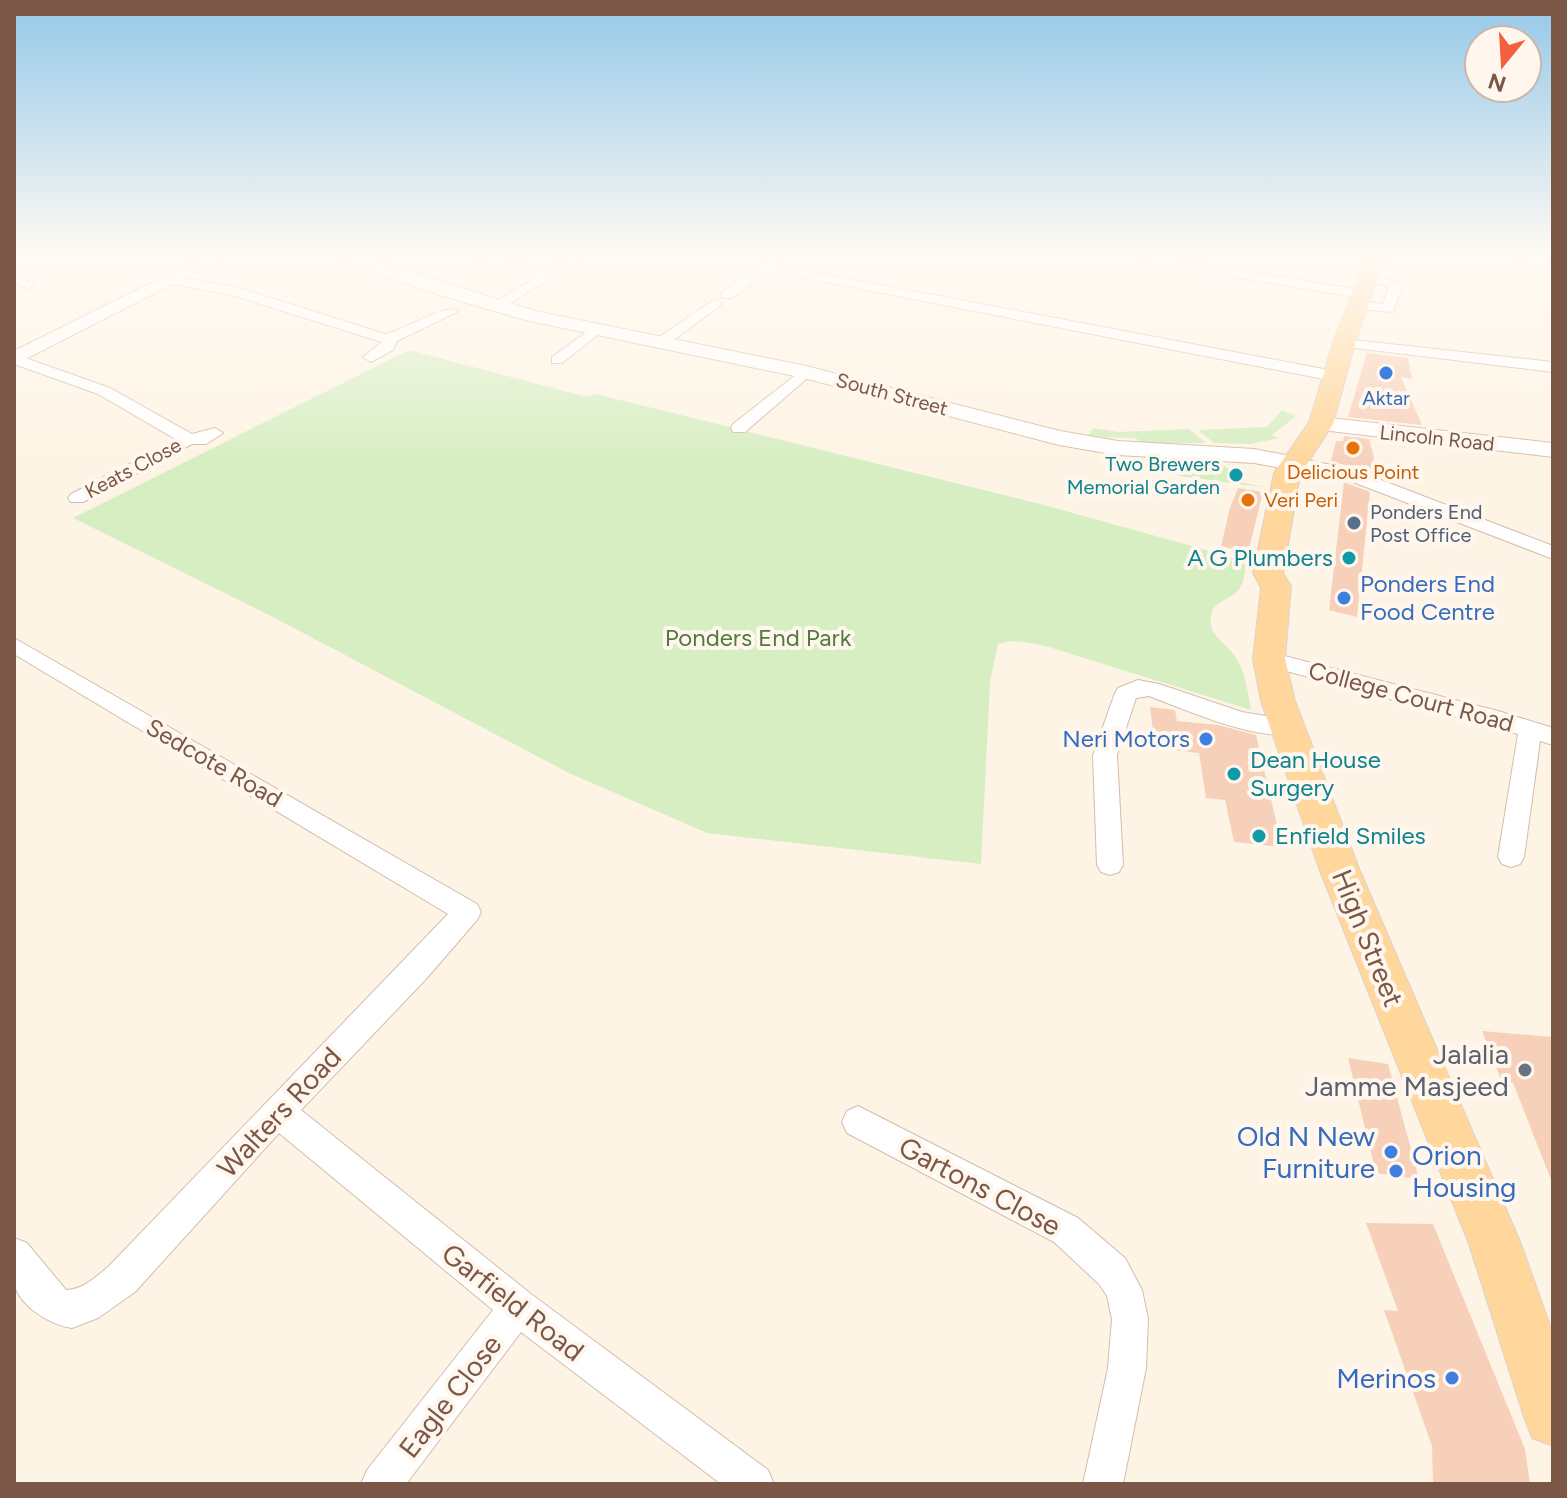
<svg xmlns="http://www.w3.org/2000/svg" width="1567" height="1498" viewBox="0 0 1567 1498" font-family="Figtree,sans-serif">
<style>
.green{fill:#d6eec2}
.building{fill:#f7d0ba}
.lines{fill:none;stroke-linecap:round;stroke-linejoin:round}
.street-casing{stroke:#d4bcac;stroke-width:2}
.secondary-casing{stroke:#d7bca9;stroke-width:2}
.primary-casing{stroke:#dcd3cf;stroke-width:2}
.street{fill:#fff;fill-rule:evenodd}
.secondary{fill:#fff;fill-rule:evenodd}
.primary{fill:#ffd69c;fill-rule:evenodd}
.shop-dot{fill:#3f7fe0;stroke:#fff7ee;stroke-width:3}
.food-dot{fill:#e8710a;stroke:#fff7ee;stroke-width:3}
.culture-dot{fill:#0f9aa8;stroke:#fff7ee;stroke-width:3}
.service-dot{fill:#5c6f8a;stroke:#fff7ee;stroke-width:3}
.worship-dot{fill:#6b7280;stroke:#fff7ee;stroke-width:3}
.labels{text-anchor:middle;stroke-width:8;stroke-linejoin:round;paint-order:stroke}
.far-street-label{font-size:20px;fill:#7a5747;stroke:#fff7ee}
.far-shop-label{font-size:20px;fill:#366cbe;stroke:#fff7ee}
.far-culture-label{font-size:20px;fill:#0d838f;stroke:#fff7ee;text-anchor:end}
.far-food-label{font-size:20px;fill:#c56008;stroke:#fff7ee}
.far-service-label{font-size:20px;fill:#4e5e75;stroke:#fff7ee;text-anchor:start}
.culture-label{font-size:24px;fill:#0d838f;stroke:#fff7ee;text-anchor:start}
.shop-label{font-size:24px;fill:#366cbe;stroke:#fff7ee;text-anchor:start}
.park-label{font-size:24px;fill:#517b3c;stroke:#fff7ee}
.street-label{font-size:24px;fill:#7a5747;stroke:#fff7ee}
.near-street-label{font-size:28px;fill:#7a5747;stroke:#fff7ee}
.near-worship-label{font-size:28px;fill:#5b616d;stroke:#fff7ee;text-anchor:end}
.near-shop-label{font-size:28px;fill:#366cbe;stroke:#fff7ee;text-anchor:end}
</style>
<rect width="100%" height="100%" fill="#fef4e5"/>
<path class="green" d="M 409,350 L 587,397 L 596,394 L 1040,504 L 1246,561 C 1245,569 1245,579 1241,586 C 1234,601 1214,598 1211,616 C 1207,637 1229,643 1238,661 C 1246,675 1248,694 1251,710 L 1049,647 C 1031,643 1015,638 998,644 L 990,682 L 981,864 L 707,833 L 569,773 L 271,616 L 73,518 Z
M 1282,410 L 1296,416 L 1272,435 L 1280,438 L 1250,444 L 1214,443 L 1198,430 L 1267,427 Z
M 1093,428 L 1118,432 L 1189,429 L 1206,443 L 1140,443 L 1136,438 L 1087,437 Z
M 1180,462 L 1224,466 L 1239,476 L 1240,482 L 1268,488 L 1179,476 Z"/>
<path class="building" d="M 1367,353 L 1408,358 L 1412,379 L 1401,377 L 1422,425 L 1348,417 Z
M 1344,436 L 1369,439 L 1374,457 L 1372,473 L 1331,461 L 1336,441 L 1343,441 Z
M 1344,482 L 1370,492 L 1357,617 L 1329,610 Z
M 1238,488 L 1263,492 L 1248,553 L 1221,546 L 1230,508 Z
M 1150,707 L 1175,710 L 1177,721 L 1218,725 L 1256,735 L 1282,847 L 1234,842 L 1225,800 L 1206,798 L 1199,753 L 1155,748 Z
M 1482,1031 L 1553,1037 L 1553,1185 L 1513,1083 L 1502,1082 Z
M 1348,1058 L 1388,1064 L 1419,1179 L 1376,1173 Z
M 1366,1223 L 1433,1224 L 1525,1449 L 1530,1484 L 1433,1484 L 1432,1446 L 1384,1310 L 1398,1311 Z"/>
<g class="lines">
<defs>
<path id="street" d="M 478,258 L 498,258 L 547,271 L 569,258 L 583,258 L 497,311 L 492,310 L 492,304 L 538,276 L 479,261 Z
M 770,258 L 781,258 L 776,265 L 1334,371 L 1342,376 L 1334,381 L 768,271 L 732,298 L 722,298 L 722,292 Z
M 1137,258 L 1164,258 L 1361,290 L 1368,294 L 1361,298 L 1143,262 Z
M 1513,258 L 1553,259 L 1553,267 L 1519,262 Z
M 1367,273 L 1403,284 L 1393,312 L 1357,309 L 1350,305 L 1357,301 L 1383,304 L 1389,286 L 1362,280 L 1360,277 Z
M 14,274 L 35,285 L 28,289 L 14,283 Z
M 172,276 L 239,288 L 385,334 C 404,331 446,302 459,311 L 397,341 L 393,350 L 371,362 L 363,357 L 382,342 L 232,295 L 167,283 L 165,280 Z
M 715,299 L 722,303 L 720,306 L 665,346 L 655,346 L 655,340 Z
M 595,326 L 600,327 L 600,333 L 562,363 L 552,363 L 552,357 Z
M 1344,339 L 1553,362 L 1553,372 L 1339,346 L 1339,340 Z
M 14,354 L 110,388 L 192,434 L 215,428 L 223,433 L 206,444 L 192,444 L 83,502 L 71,502 L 68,498 L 71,494 L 177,440 L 98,394 L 14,364 Z
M 806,367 L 811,369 L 811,375 L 745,432 L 733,432 L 731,428 L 733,424 Z
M 1298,459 L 1350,468 L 1553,546 L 1553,559 L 1340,477 L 1292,468 L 1289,464 L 1292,460 Z
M 14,638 L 477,904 L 481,912 L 477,920 L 426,979 L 301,1110 L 531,1294 L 768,1470 L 774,1484 L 721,1484 L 521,1332 L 406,1484 L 361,1484 L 367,1470 L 493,1310 L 279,1133 L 135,1292 L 98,1318 L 72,1328 C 50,1325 19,1306 14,1283 C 11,1270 14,1252 14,1238 L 27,1243 L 66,1290 C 83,1290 97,1276 109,1266 L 448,914 L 14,654 Z
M 1269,652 L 1498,711 L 1553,728 L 1553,745 L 1540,741 L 1524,857 L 1520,864 L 1511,867 L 1502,864 L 1498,857 L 1518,734 L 1261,664 L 1258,659 L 1261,654 Z
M 1138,680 L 1159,684 L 1242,712 L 1295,721 L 1299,727 L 1295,733 C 1260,743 1184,709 1149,696 L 1136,698 L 1117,755 L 1123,865 L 1119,872 L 1110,875 L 1101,872 L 1097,865 L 1093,755 L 1115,693 L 1118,688 Z
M 858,1106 L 1078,1218 L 1125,1258 L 1142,1290 L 1148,1319 L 1146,1368 L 1123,1484 L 1083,1484 L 1108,1368 L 1112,1319 L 1107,1296 L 1099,1284 L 1054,1242 L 847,1133 L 842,1122 L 847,1111 Z"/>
<path id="secondary" d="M 201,258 L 223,258 L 14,365 L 14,351 Z
M 342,258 L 367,258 L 535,311 L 806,366 L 1060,431 L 1118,441 L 1254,449 L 1306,459 L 1310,464 L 1306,469 L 1298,471 L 1254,463 L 1118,455 L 1059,445 L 804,378 L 525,320 L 443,296 L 345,262 Z
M 1321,417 L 1553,443 L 1553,457 L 1313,429 L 1310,424 Z"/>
<path id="primary" d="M 1365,258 L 1385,258 L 1355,343 L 1333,424 L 1300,475 L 1283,573 L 1291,586 L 1285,659 L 1295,701 L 1360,871 L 1521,1244 L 1553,1334 L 1553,1446 L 1532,1438 L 1524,1417 L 1469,1244 L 1320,871 L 1261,701 L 1253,659 L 1261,588 L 1253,573 L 1274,473 L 1309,422 L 1333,343 Z"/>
</defs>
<use href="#street" class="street-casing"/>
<use href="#secondary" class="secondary-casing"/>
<use href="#primary" class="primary-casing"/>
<use href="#street" class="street"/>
<use href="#secondary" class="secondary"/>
<use href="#primary" class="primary"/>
</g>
<linearGradient id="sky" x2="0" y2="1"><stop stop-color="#94c8e9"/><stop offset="0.55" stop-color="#fffaf3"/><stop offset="1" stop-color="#fffaf3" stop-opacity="0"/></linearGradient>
<rect width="1567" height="467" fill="url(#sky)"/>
<g class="shop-dot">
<circle cx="1386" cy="373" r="8"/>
<circle cx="1344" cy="598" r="8"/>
<circle cx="1206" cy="739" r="8"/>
<circle cx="1391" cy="1152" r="8"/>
<circle cx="1396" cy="1171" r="8"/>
<circle cx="1452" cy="1378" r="8"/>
</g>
<g class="food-dot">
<circle cx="1353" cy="448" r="8"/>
<circle cx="1248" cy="500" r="8"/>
</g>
<g class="culture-dot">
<circle cx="1236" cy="475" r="8"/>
<circle cx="1349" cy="558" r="8"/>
<circle cx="1234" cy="774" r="8"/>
<circle cx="1259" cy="836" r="8"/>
</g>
<circle class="service-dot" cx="1354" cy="523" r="8"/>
<circle class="worship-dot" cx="1525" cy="1070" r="8"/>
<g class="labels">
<g class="far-street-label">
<text transform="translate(892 394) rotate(15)" y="7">South Street</text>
<text transform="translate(1437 438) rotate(6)" y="7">Lincoln Road</text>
<text transform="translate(133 468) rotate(-28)" y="7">Keats Close</text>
</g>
<g class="far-shop-label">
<text x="1386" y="405">Aktar</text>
</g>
<g class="far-culture-label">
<text x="1220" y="471">Two Brewers<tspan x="1220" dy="23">Memorial Garden</tspan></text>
</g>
<g class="far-food-label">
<text x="1353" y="479">Delicious Point</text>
<text x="1264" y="507" text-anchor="start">Veri Peri</text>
</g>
<g class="far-service-label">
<text x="1370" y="519">Ponders End<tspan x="1370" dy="23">Post Office</tspan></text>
</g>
<g class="culture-label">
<text x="1333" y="566" text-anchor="end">A G Plumbers</text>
<text x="1250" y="768">Dean House<tspan x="1250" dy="28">Surgery</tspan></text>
<text x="1275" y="844">Enfield Smiles</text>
</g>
<g class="shop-label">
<text x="1360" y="592">Ponders End<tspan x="1360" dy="28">Food Centre</tspan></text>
<text x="1190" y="747" text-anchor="end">Neri Motors</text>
</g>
<g class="park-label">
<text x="758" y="646">Ponders End Park</text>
</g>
<g class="street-label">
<text transform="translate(1411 697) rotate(15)" y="8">College Court Road</text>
<text transform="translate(214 763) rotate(30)" y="8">Sedcote Road</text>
</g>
<g class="near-street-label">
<text transform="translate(1368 938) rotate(68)" y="10">High Street</text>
<text transform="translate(279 1112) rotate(-47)" y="10">Walters Road</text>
<text transform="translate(980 1186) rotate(28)" y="10">Gartons Close</text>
<text transform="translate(513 1302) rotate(38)" y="10">Garfield Road</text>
<text transform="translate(450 1396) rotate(-52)" y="10">Eagle Close</text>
</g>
<g class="near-worship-label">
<text x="1509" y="1064">Jalalia<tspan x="1509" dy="32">Jamme Masjeed</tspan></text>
</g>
<g class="near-shop-label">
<text x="1375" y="1146">Old N New<tspan x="1375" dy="32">Furniture</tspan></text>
<text x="1412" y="1165" text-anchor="start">Orion<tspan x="1412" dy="32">Housing</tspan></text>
<text x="1436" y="1388">Merinos</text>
</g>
</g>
<rect width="1567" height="1498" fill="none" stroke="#7a5747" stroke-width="32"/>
<g transform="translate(1503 64) rotate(198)"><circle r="38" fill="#fff7ee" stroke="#cab7ab" stroke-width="2"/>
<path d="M0-6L14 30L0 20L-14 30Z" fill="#f4603f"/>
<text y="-12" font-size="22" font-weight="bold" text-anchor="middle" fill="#7a5747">N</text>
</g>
</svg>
